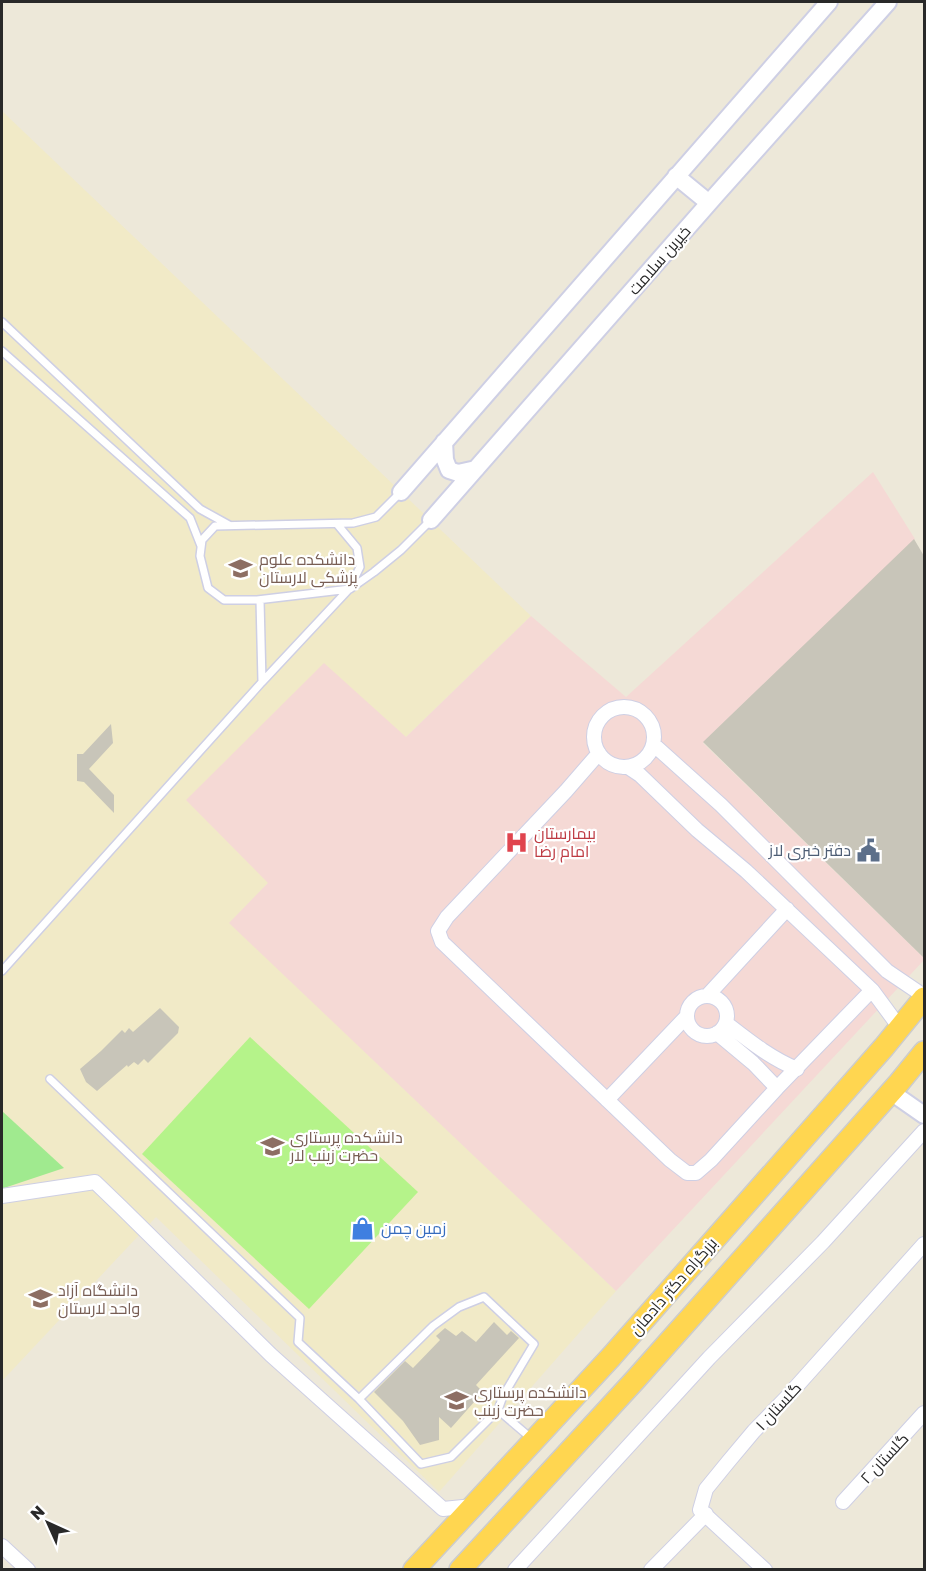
<svg xmlns="http://www.w3.org/2000/svg" width="926" height="1571" viewBox="0 0 926 1571" font-family="'Golos Text',Cairo,sans-serif">
<style>
.education{fill:#f1eac7}
.medical{fill:#f5d9d5}
.green{fill:#a0ea8f}
.pitch{fill:#b5f38a}
.building{fill:#c8c5b9}
.lines{fill:none;stroke-linecap:round;stroke-linejoin:round}
.service-casing{stroke:#cecfe4;stroke-width:10}
.minor-casing{stroke:#cecfe4;stroke-width:16}
.tertiary-casing{stroke:#cecfe4;stroke-width:20}
.trunk-casing{stroke:#ccc;stroke-width:24}
.service{stroke:#fff;stroke-width:7}
.minor{stroke:#fff;stroke-width:14}
.tertiary{stroke:#fff;stroke-width:16}
.trunk{stroke:#ffd650;stroke-width:21}
.labels{text-anchor:middle;stroke-width:4.5;stroke-linejoin:round;paint-order:stroke}
.street-label{font-size:16px;fill:#292929;stroke:#fff}
.education-label{font-size:16px;fill:#785e54;stroke:#fff;text-anchor:start}
.health-label{font-size:16px;fill:#be3a42;stroke:#fff;text-anchor:start}
.service-label{font-size:16px;fill:#4e5e75;stroke:#fff;text-anchor:end}
.shop-label{font-size:16px;fill:#366cbe;stroke:#fff;text-anchor:start}
</style>
<rect width="100%" height="100%" fill="#ede8d9"/>
<path class="education" d="M 2,111 L 531,616 L 406,737 L 230,923 L 616,1291 L 439,1492 L 156,1217 L 2,1381 Z"/>
<path class="medical" d="M 873,472 L 915,539 L 703,743 L 924,958 L 924,960 L 616,1291 L 229,923 L 268,883 L 186,800 L 324,663 L 406,737 L 531,616 L 626,697 Z"/>
<path class="green" d="M 2,1111 L 64,1168 L 4,1188 L 2,1188 Z"/>
<path class="pitch" d="M 250,1037 L 418,1192 L 309,1309 L 142,1154 Z"/>
<path class="building" d="M 914,539 L 924,556 L 924,958 L 703,742 Z
M 111,724 L 113,743 L 89,769 L 114,795 L 114,813 L 84,782 L 77,781 L 77,754 L 83,754 Z
M 160,1008 L 179,1027 L 178,1033 L 148,1063 L 144,1059 L 138,1065 L 134,1062 L 128,1067 L 127,1065 L 97,1091 L 86,1082 L 80,1069 L 101,1051 L 122,1030 L 125,1033 L 129,1028 L 133,1032 Z
M 494,1322 L 507,1335 L 511,1331 L 519,1338 L 476,1385 L 483,1392 L 451,1428 L 439,1417 L 439,1440 L 420,1445 L 403,1421 L 374,1392 L 405,1361 L 413,1368 L 440,1340 L 436,1336 L 445,1328 L 456,1336 L 462,1331 L 476,1342 Z"/>
<g class="lines">
<defs>
<path id="service" d="M 2,322 L 200,509 L 229,525
M 2,351 L 190,518 L 201,546
M 401,492 L 376,517 L 353,523 L 215,526 L 202,540 L 200,556 L 208,588 L 224,600 L 257,600 L 350,589 L 374,572 L 401,550 L 430,521
M 260,600 L 262,682 L 349,589 L 360,567 L 357,548 L 337,524
M 2,971 L 262,682
M 50,1079 L 300,1318 L 298,1342 L 359,1399 L 421,1464 L 451,1457 L 498,1410
M 359,1399 L 433,1326 L 459,1307 L 484,1297 L 534,1344 L 503,1396 L 498,1410 L 532,1439"/>
<path id="minor" d="M594 737a30 30 0 1 1 60 0a30 30 0 1 1-60 0Z
M 653,744 L 721,805 L 887,971 L 924,996
M 599,753 L 566,791 L 447,917 L 438,931 L 442,942 L 670,1160 L 687,1173 L 696,1173 L 711,1160 L 777,1088 L 872,990
M 623,767 L 628,767 L 640,775 L 697,830 L 746,871 L 872,990 L 900,1028
M 707,996 L 787,909
M687 1016a20 20 0 1 1 40 0a20 20 0 1 1-40 0Z
M 726,1023 C 748,1040 770,1058 797,1069
M 717,1033 L 753,1063 L 777,1088
M 607,1100 L 687,1016
M 2,1196 L 95,1182 L 122,1208 L 271,1355 L 443,1509 L 473,1506
M 843,1502 L 924,1413
M 2,1546 L 28,1570
M 515,1570 L 709,1358 L 823,1242 L 924,1131
M 651,1570 L 706,1514
M 765,1570 L 700,1510 L 706,1489 L 728,1462 L 754,1431 L 787,1397 L 924,1244"/>
<path id="tertiary" d="M 676,176 L 709,203
M 444,442 L 445,460 L 449,470 L 458,473 L 476,469
M 401,492 L 829,2
M 431,520 L 716,195 L 888,2
M 891,1092 L 924,1115"/>
<path id="trunk" d="M 414,1570 L 611,1357 L 884,1047 L 924,998
M 460,1570 L 635,1380 L 898,1084 L 924,1052"/>
</defs>
<use href="#service" class="service-casing"/>
<use href="#minor" class="minor-casing"/>
<use href="#tertiary" class="tertiary-casing"/>
<use href="#trunk" class="trunk-casing"/>
<use href="#service" class="service"/>
<use href="#minor" class="minor"/>
<use href="#tertiary" class="tertiary"/>
<use href="#trunk" class="trunk"/>
</g>
<defs>
<symbol id="university-bare" viewBox="-9 -9 18 18"><path d="M0-5L7-2L0 1L-7-2ZM-4 1L0 2.5L4 1V4Q0 6-4 4Z" fill="#8d6e63" stroke="#fff" stroke-width="2.5" paint-order="stroke"/></symbol>
<symbol id="hospital-bare" viewBox="-9 -9 18 18"><path d="M-5-5h3v3.5h4V-5h3V5h-3V1.5h-4V5h-3Z" fill="#e0444e" stroke="#fff" stroke-width="2.5" paint-order="stroke"/></symbol>
<symbol id="civic-bare" viewBox="-9 -9 18 18"><path d="M-.6-6.5H3V-4.5H.6V-3L4-1V1h2V6H-6V1h2V-1L-.6-3ZM-1.2 2.5V6h2.4V2.5Z" fill="#5c6f8a" stroke="#fff" stroke-width="2.5" paint-order="stroke"/></symbol>
<symbol id="shop-bare" viewBox="-9 -9 18 18"><path d="M-5-2.5h2.3a2.7 3.5 0 0 1 5.4 0H5L5.5 6h-11ZM-1.5-2.5h3a1.5 2.3 0 0 0-3 0Z" fill="#3f7fe0" stroke="#fff" stroke-width="2.5" paint-order="stroke"/></symbol>
</defs>
<g fill-rule="evenodd">
<use href="#university-bare" x="224" y="552" width="33" height="33"/>
<use href="#hospital-bare" x="500" y="826" width="33" height="33"/>
<use href="#civic-bare" x="852" y="834" width="33" height="33"/>
<use href="#university-bare" x="256" y="1130" width="33" height="33"/>
<use href="#shop-bare" x="346" y="1212" width="33" height="33"/>
<use href="#university-bare" x="24" y="1282" width="33" height="33"/>
<use href="#university-bare" x="440" y="1384" width="33" height="33"/>
</g>
<g class="labels">
<g class="street-label">
<text transform="translate(659 260) rotate(-49)" y="6">خیرین سلامت</text>
<text transform="translate(673 1286) rotate(-49)" y="6">بزرگراه دکتر دادمان</text>
<text transform="translate(778 1406) rotate(-47)" y="6">گلستان ۱</text>
<text transform="translate(884 1458) rotate(-47)" y="6">گلستان ۲</text>
</g>
<g class="education-label">
<text x="259" y="565">دانشکده علوم<tspan x="259" dy="18">پزشکی لارستان</tspan></text>
<text x="290" y="1143">دانشکده پرستاری<tspan x="290" dy="18">حضرت زینب لار</tspan></text>
<text x="58" y="1296">دانشگاه آزاد<tspan x="58" dy="18">واحد لارستان</tspan></text>
<text x="474" y="1398">دانشکده پرستاری<tspan x="474" dy="18">حضرت زینب</tspan></text>
</g>
<g class="health-label">
<text x="534" y="839">بیمارستان<tspan x="534" dy="18">امام رضا</tspan></text>
</g>
<g class="service-label">
<text x="851" y="856">دفتر خبری لاز</text>
</g>
<g class="shop-label">
<text x="381" y="1234">زمین چمن</text>
</g>
</g>
<rect width="926" height="1571" fill="none" stroke="#292929" stroke-width="6"/>
<g transform="translate(48 1523) rotate(315)" stroke="#ffffff" stroke-width="4.5" paint-order="stroke">
<path d="M0-4.5L10 22L0 15L-10 22Z" fill="#292929"/>
<text y="-9" font-size="16" font-weight="bold" text-anchor="middle" fill="#292929">N</text>
</g>
</svg>
